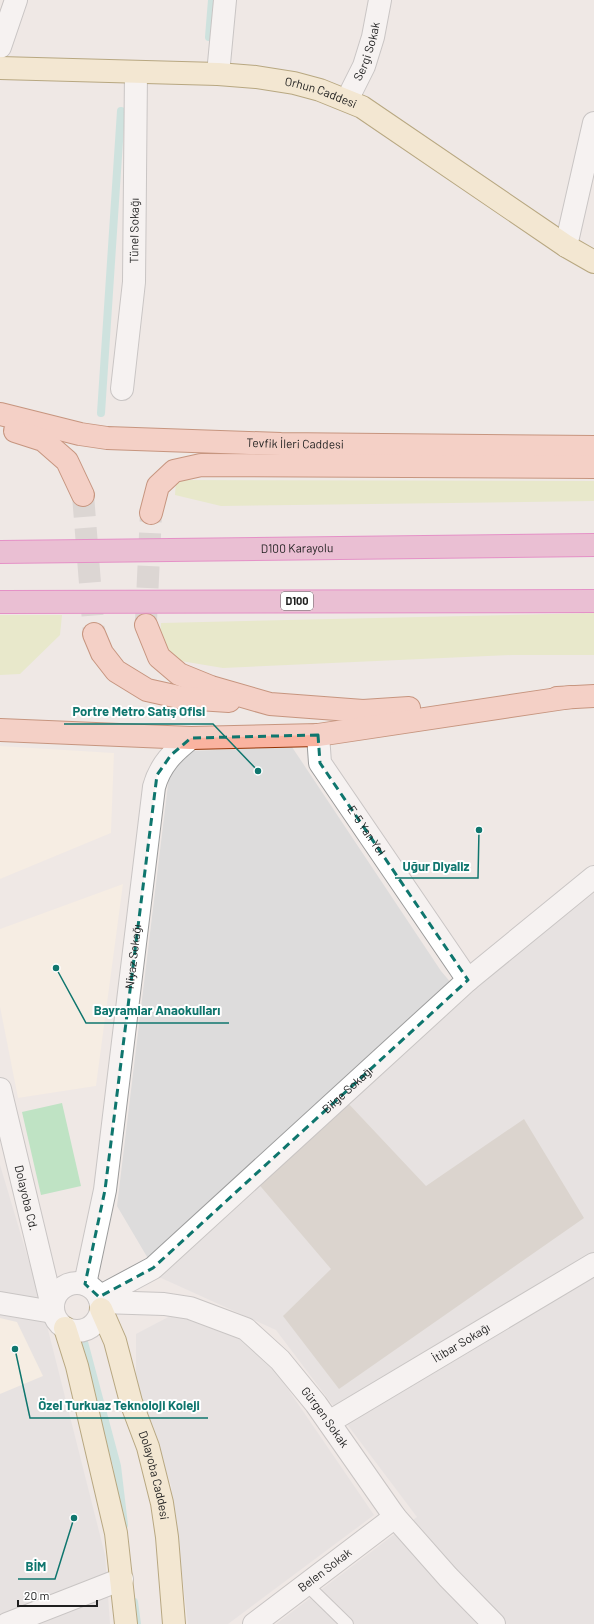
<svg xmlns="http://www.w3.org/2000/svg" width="594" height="1624" viewBox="0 0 594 1624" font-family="Barlow,sans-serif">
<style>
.residential{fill:#dddcdc}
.education{fill:#fef3df}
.construction{fill:#c4bdb1}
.grass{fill:#dfe8ac}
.pitch{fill:#85dd9c}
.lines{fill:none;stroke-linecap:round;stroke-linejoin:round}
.stream{stroke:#a6dcd6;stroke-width:8}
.primary-tunnel{stroke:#c5c0bd;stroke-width:22;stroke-dasharray:22 11;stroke-linecap:butt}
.lane-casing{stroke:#9c9c9c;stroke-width:14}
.street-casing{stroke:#9c9c9c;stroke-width:24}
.secondary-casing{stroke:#755a07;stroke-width:24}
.primary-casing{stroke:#963203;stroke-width:24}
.highway-casing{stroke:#d828a1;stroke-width:24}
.lane{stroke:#fff;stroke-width:12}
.street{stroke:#fff;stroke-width:22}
.secondary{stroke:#f8e6ba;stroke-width:22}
.primary{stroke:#fab3a0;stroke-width:22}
.highway{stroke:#e58ebd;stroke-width:22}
.marked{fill:none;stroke:#0f766e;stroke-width:3;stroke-dasharray:8 5;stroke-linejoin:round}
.labels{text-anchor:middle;stroke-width:4;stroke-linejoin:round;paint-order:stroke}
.shield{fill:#fff;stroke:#626262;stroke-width:1}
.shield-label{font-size:11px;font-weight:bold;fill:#1f1f1f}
.street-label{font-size:12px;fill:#1f1f1f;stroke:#fff}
.leader{fill:none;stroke:#0f766e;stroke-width:1.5}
.callout-dot{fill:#0f766e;stroke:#fff;stroke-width:1.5}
.callout-label{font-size:13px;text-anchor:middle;font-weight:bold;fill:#0f766e;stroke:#fff;stroke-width:4;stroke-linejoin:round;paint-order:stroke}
</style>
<rect width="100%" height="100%" fill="#efe8e5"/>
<path class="residential" d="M 292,747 L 441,971 L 463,997 L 594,893 L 594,1624 L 276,1624 L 417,1517 L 276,1330 L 159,1277 L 117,1206 L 169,776 L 190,751 Z
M 0,1165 L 41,1302 L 105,1555 L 110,1624 L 0,1624 Z
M 176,1313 L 236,1333 L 268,1360 L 374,1515 L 228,1624 L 188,1624 L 171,1485 L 136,1386 L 136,1334 Z"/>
<path class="education" d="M 0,746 L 114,753 L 111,833 L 0,879 Z
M 123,884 L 96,1086 L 18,1098 L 0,1007 L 0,929 Z
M 0,1318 L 17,1322 L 43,1376 L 0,1394 Z"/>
<path class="construction" d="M 346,1101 L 426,1186 L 524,1119 L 584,1218 L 339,1389 L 283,1316 L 331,1269 L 256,1181 Z"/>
<path class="grass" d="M 176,480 L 594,481 L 594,501 L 221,506 L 175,495 Z
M 594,613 L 594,655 L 512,655 L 223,668 L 175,660 L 160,636 L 161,623 Z
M 0,615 L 62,615 L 60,635 L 20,674 L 0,675 Z"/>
<path class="pitch" d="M 62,1103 L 81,1186 L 41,1195 L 22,1112 Z"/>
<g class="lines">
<path class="stream" d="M 209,37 L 212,0
M 101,413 L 121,111
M 84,1342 L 117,1466 L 124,1525
M 134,1602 L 137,1624"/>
<path class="primary-tunnel" d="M 83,495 L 94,634
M 146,621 L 151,513"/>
<defs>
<path id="lane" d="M 306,1584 L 347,1624"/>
<g id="street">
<path d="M 0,47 L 16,0"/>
<path d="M 218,74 L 225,0"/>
<path id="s1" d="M 347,100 L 364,66 L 373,37 L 380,0"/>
<path d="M 566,246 L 594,123"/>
<path id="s2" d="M 122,389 L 134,282 L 136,72"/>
<path id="s3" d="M 318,735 L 320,763 L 468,980"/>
<path id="s4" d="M 0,1089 L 52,1306"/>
<circle cx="77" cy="1307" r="24"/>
<path id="s5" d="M 85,1284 L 105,1190 L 154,787 C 160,765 173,752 191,738"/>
<path id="s6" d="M 99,1297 L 153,1268 L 468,980 L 594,877"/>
<path id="s7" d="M 101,1302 L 164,1304 L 190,1308 L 246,1329 L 280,1360 L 316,1404 L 395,1517 L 448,1577 L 494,1624"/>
<path d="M 0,1303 L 53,1312"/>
<path id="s8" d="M 329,1422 L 594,1264"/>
<path d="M 7,1624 L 122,1579"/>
<path id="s9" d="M 254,1624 L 395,1517"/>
</g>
<g id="secondary">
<path id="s10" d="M 0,68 L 218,74 L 256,77 L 294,83 L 320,90 L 362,107 L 566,246 L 594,262"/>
<path id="s11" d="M 101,1309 L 115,1341 L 131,1402 L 148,1447 L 162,1503 L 167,1537 L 174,1624"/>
<path d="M 65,1328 L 77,1366 L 116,1533 L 126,1624"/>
</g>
<g id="primary">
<path id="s12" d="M 0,414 L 80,434 L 107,438 L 281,444 L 594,447"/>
<path d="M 15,431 L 43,440 L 67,461 L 83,495"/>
<path d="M 151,513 L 158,486 L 174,471 L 201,465 L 594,467"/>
<path d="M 146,625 L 159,657 L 179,674 L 211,687 L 270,704 L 363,711 L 409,708"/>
<path d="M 94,634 L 102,653 L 116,671 L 147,690 L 183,698 L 229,701"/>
<path d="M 557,698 L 594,696"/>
<path d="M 0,730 L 191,738 L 318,735 L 571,697"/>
</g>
<g id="highway">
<path id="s13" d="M 0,552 L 594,545"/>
<path d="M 0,602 L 594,601"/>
</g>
</defs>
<use href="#lane" class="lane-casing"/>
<use href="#street" class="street-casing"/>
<use href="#secondary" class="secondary-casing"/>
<use href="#primary" class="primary-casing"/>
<use href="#highway" class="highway-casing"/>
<use href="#lane" class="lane"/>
<use href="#street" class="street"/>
<use href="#secondary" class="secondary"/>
<use href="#primary" class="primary"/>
<use href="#highway" class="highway"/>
</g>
<path d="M0 0H594V1624H0ZM 318,735 L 320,763 L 468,980 L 153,1268 L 99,1297 L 85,1284 L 105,1190 L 157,775 L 171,755 L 191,738 Z" fill="#efe8e5" fill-opacity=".55" fill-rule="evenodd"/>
<path class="marked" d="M 318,735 L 320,763 L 468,980 L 153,1268 L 99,1297 L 85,1284 L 105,1190 L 157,775 L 171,755 L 191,738 Z"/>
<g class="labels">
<rect class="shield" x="281" y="592" width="32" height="18" rx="3"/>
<g class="shield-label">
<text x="297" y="605">D100</text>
</g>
<g class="street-label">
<text dy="4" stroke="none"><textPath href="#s1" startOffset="53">Sergi Sokak</textPath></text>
<text dy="4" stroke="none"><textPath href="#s10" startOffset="323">Orhun Caddesi</textPath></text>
<text dy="4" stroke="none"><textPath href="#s2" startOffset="159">Tünel Sokağı</textPath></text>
<text dy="4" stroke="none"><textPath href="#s12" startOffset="298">Tevfik İleri Caddesi</textPath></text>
<text dy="4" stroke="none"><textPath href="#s13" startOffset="297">D100 Karayolu</textPath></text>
<text dy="4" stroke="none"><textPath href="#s3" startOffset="110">E-5 Yan Yol</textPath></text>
<text dy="4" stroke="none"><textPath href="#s5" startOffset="331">Niyaz Sokağı</textPath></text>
<text dy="4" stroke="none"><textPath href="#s6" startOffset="325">Bilge Sokağı</textPath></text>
<text dy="4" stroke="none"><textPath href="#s4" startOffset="112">Dolayoba Cd.</textPath></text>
<text dy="4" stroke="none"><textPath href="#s8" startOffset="154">İtibar Sokağı</textPath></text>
<text dy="4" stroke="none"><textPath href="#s7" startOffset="268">Gürgen Sokak</textPath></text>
<text dy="4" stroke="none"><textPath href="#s11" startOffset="175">Dolayoba Caddesi</textPath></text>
<text dy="4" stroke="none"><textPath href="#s9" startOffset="89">Belen Sokak</textPath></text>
</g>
</g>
<path class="leader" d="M258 771L213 724H64M479 830L478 878H395M56 968L86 1023H229M15 1349L30 1418H208M74 1518L55 1579H18"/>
<g class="callout-dot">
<circle cx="258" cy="771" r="4"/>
<circle cx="479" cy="830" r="4"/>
<circle cx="56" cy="968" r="4"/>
<circle cx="15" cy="1349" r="4"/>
<circle cx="74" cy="1518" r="4"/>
</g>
<g class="callout-label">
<text x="139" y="716">Portre Metro Satış Ofisi</text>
<text x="436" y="871">Uğur Diyaliz</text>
<text x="157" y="1015">Bayramlar Anaokulları</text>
<text x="119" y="1410">Özel Turkuaz Teknoloji Koleji</text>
<text x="36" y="1571">BİM</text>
</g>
<path d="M18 1600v6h79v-6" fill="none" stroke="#1f1f1f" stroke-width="2"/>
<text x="24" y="1600" font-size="12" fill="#1f1f1f" stroke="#ffffff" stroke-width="3" paint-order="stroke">20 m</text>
</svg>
